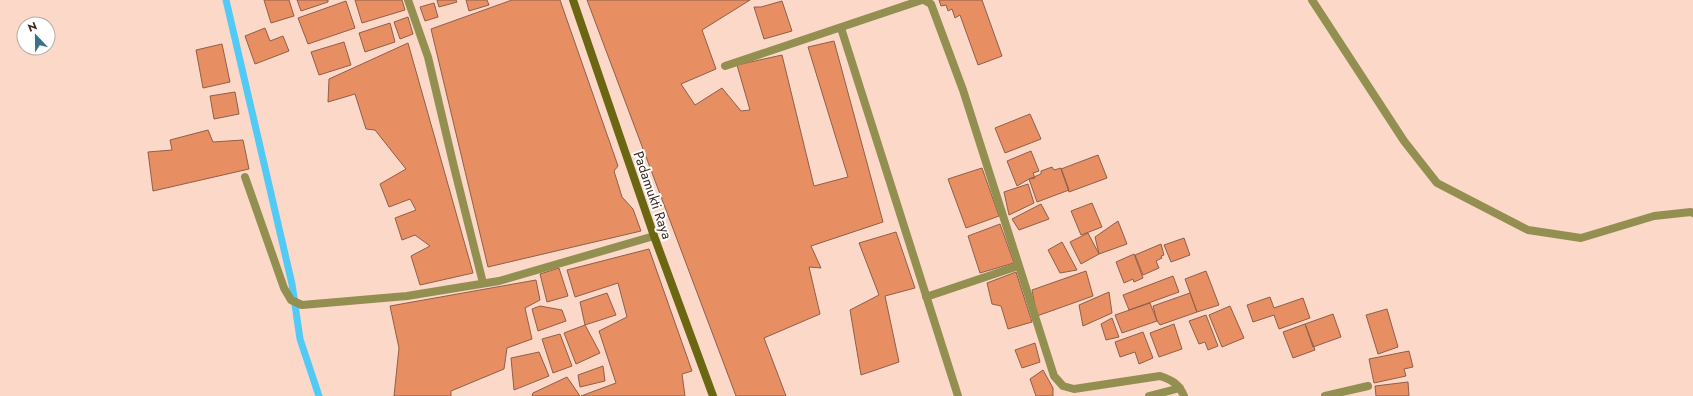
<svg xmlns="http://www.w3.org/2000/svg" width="1693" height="396" viewBox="0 0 1693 396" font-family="Jost,sans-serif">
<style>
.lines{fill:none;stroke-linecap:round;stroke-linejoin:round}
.stream{stroke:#51caf6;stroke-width:7}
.building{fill:#e78e63;stroke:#915f48}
.street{stroke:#928f51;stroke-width:8}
.secondary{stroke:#6b6612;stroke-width:8}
.labels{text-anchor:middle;stroke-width:4;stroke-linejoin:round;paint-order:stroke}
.street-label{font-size:14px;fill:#402a20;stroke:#fff}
</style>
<rect width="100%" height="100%" fill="#fbd8c8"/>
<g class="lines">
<path class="stream" d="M 226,0 L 292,284 L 300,339 L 319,396"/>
</g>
<path class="building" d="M 264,0 L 289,0 L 294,16 L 271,23 Z
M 297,0 L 328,0 L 328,2 L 301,11 Z
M 355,0 L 402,0 L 405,10 L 362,23 Z
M 437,0 L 456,0 L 457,2 L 439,7 Z
M 466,0 L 487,0 L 489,5 L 469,11 Z
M 512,0 L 560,0 L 618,166 L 614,171 L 622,197 L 633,209 L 641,231 L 488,267 L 431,29 Z
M 587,0 L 750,0 L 702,30 L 716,69 L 681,84 L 695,105 L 722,88 L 741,111 L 750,110 L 737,65 L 782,55 L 814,186 L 848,177 L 808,47 L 834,41 L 883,222 L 811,246 L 821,268 L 809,267 L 820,314 L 764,338 L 786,396 L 736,396 Z
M 939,0 L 982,0 L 1002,56 L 978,65 L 960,15 L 955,18 L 952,9 L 948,11 L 946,5 L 941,6 Z
M 346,1 L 355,28 L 308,44 L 298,18 Z
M 782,1 L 792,31 L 764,39 L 754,7 L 761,7 Z
M 434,3 L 438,17 L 425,21 L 420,7 Z
M 408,17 L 413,34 L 400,39 L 394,22 Z
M 390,23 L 395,42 L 365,52 L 359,33 Z
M 265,28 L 270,41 L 283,36 L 289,51 L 255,64 L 245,36 Z
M 344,42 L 351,65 L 319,75 L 311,52 Z
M 408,43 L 473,273 L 420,285 L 411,256 L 430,246 L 415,235 L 402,240 L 395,218 L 416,210 L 410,199 L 389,207 L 380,184 L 406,169 L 375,130 L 366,129 L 355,94 L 328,102 L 329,79 Z
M 222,44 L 230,82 L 203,88 L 196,50 Z
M 235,92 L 239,114 L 214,119 L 210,96 Z
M 1030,114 L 1041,139 L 1005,153 L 995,128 Z
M 208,130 L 213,142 L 243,140 L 249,169 L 153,191 L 148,152 L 172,150 L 170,140 Z
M 1031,151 L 1039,171 L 1033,173 L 1035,178 L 1029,179 L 1017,186 L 1007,161 Z
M 1098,155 L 1107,178 L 1069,192 L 1061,169 Z
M 1052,167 L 1054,170 L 1061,168 L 1069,190 L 1037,202 L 1029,179 L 1041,174 L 1041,171 Z
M 982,168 L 999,216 L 966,228 L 948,179 Z
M 1028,184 L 1034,203 L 1009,215 L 1004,192 Z
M 1092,203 L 1102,227 L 1081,235 L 1071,211 Z
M 1041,204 L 1049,219 L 1019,230 L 1012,219 Z
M 1118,221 L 1127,244 L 1099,254 L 1095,237 Z
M 1000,224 L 1014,263 L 980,273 L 968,236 Z
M 896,232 L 915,288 L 885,296 L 899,362 L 861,375 L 850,310 L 879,295 L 859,243 Z
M 1088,233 L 1099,254 L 1081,264 L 1070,242 Z
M 1184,238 L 1190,255 L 1171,262 L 1164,245 Z
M 1062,242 L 1077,270 L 1060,273 L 1048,250 Z
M 1161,244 L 1164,255 L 1161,256 L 1162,258 L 1156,261 L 1159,268 L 1143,275 L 1135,255 Z
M 649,249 L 692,371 L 682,374 L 685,396 L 581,396 L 616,383 L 599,331 L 627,317 L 618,283 L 575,297 L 567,270 Z
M 1134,254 L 1143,278 L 1134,282 L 1133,279 L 1124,283 L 1116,262 Z
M 559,268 L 568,296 L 547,302 L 540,274 Z
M 1086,271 L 1093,296 L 1037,316 L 1032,290 Z
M 1206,271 L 1219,305 L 1197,312 L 1185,279 Z
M 1016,272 L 1032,322 L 1008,329 L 1001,306 L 992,304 L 987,283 Z
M 1173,276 L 1179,292 L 1129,310 L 1123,295 Z
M 536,280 L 540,300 L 525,308 L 532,339 L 507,348 L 504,369 L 451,391 L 451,396 L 394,396 L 399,348 L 390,306 Z
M 1109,292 L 1112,313 L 1083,326 L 1079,305 Z
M 607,293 L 616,315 L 585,325 L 580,302 Z
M 1190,293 L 1197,312 L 1160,325 L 1157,321 L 1153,306 Z
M 1270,297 L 1274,308 L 1303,298 L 1310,318 L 1279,329 L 1274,315 L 1253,322 L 1247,305 Z
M 1150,303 L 1157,321 L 1122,333 L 1115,315 Z
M 540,306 L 562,310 L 566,321 L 538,331 L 532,309 Z
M 1230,306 L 1244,338 L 1222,347 L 1209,315 Z
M 1387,309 L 1398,347 L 1378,354 L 1366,315 Z
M 1333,314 L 1341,337 L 1313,347 L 1305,324 Z
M 1206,315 L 1218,346 L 1208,350 L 1205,342 L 1199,344 L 1189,321 Z
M 1112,318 L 1119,337 L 1106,340 L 1101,324 Z
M 1174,324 L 1182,349 L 1159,357 L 1150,333 Z
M 1305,324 L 1315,350 L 1293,358 L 1283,332 Z
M 585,325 L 600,353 L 576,364 L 564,333 Z
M 1143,332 L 1153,358 L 1139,364 L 1135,352 L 1120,357 L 1115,342 Z
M 560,334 L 572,366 L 553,373 L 542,339 Z
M 1035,343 L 1040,362 L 1022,368 L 1015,350 Z
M 1409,351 L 1413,367 L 1404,369 L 1406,376 L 1374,383 L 1369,359 Z
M 539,352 L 549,376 L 514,390 L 511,358 Z
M 603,366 L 605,381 L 580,387 L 578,375 Z
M 1043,370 L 1053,388 L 1053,396 L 1036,396 L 1030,379 Z
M 567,377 L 580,396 L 532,396 L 533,393 Z
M 1408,382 L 1409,396 L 1376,396 L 1375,386 Z"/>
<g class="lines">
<path class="street" d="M 408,0 L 428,57 L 454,167 L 483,283
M 924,0 L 931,4 L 963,90 L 1054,376 L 1063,386 L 1074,389 L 1160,376 C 1172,380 1179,384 1184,396
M 1312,0 L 1404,141 L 1437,183 L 1528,230 L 1581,238 L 1654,216 L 1691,212 L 1693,213
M 841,28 L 958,396
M 725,66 L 922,0
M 245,177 L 284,288 L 291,300 L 302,305 L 407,296 L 499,281 L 654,236
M 926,297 L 1018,266
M 1149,396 L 1180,388
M 1325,396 L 1368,386"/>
<path class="secondary" d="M 573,0 L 654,236 L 713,396"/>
</g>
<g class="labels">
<g class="street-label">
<text transform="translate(653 195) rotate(71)" y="5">Padamukti Raya</text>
</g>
</g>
<g transform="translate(36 36) rotate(338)"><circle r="19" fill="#ffffff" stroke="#b3aaa6"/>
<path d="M0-3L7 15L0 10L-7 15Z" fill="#367289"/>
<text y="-6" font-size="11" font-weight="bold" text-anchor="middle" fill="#402a20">N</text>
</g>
</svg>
